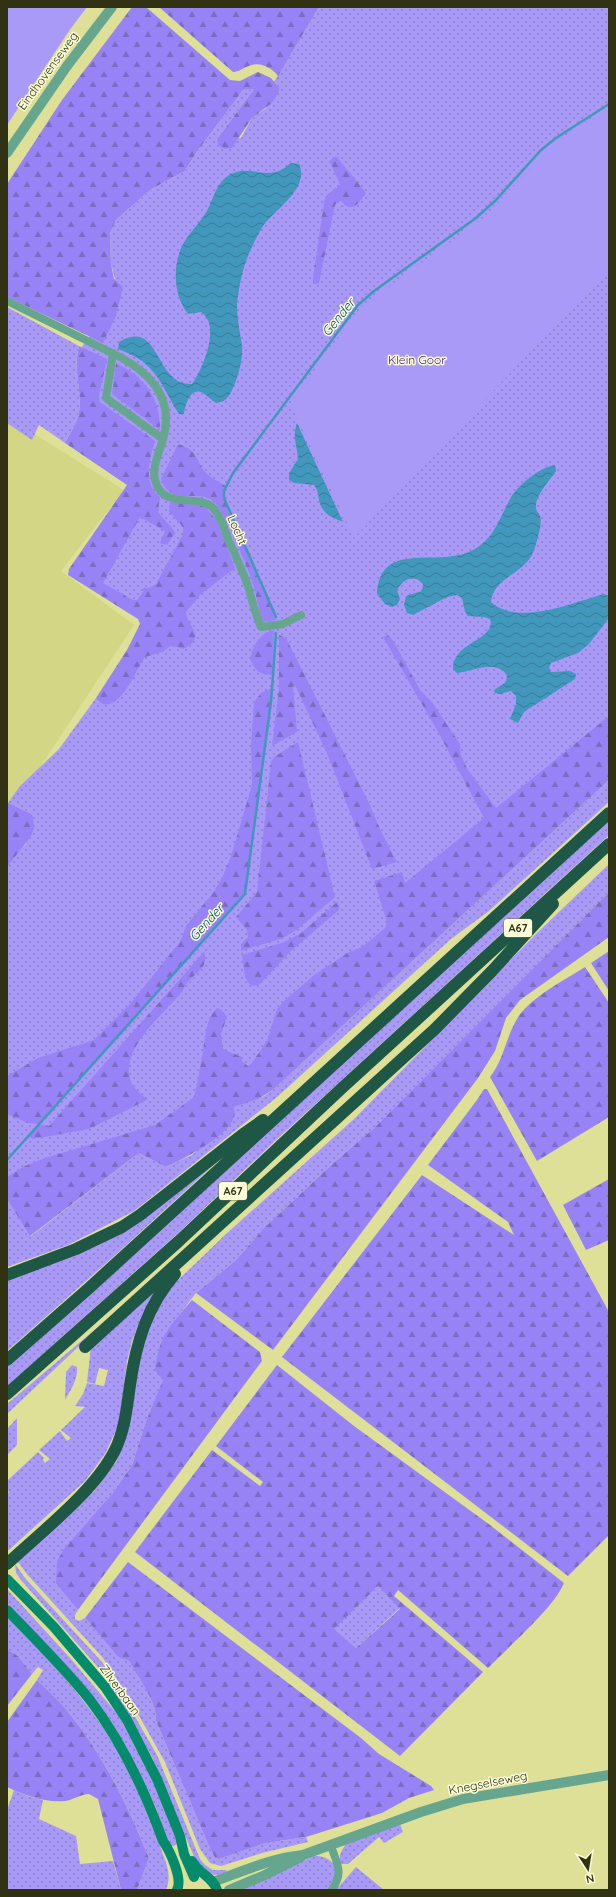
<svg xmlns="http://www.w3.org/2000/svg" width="616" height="1897" viewBox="0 0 616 1897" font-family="Quicksand,sans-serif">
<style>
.built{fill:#d3d684}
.grass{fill:url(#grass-dots)}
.forest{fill:url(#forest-firs);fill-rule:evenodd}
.park{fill:#a99af8}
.water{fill:url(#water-waves)}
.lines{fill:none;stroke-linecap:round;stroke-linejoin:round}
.stream{stroke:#4197bc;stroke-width:2.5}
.minor{stroke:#66a68f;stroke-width:8}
.tertiary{stroke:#66a68f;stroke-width:10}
.secondary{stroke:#038b6c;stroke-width:10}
.motorway{stroke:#1f5746;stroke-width:12}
.labels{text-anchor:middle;stroke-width:3;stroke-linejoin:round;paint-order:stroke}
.shield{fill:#fcfeda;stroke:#6e6f4f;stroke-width:1}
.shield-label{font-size:11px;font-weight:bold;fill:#313214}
.street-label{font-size:12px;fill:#313214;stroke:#fcfeda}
.park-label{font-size:12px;fill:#38177c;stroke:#fcfeda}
.water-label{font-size:13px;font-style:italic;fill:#014d67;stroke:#fcfeda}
</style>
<defs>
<pattern id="grass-dots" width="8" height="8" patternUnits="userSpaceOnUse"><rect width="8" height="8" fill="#a99af8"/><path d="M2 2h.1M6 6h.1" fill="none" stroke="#8a7ec8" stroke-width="1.8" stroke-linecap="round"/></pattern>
<pattern id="forest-firs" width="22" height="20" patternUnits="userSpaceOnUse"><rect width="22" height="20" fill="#9883f6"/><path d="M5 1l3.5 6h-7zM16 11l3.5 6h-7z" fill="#7d6cc6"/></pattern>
<pattern id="water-waves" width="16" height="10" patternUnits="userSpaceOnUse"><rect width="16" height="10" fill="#4197bc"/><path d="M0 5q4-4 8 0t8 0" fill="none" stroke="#377c98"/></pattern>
</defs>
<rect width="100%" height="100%" fill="#dde096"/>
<path class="built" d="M 7,417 L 124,490 L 61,571 L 134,625 L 7,817 Z"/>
<path class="grass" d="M 319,7 L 609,7 L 609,778 L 374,994 L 158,1130 L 7,1180 L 7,868 L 11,859 L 26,844 L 32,814 L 8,803 L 20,786 L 59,749 L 96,698 L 97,699 L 128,652 L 141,624 L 139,619 L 69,574 L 129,485 L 81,418 L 79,359 L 83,345 L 92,334 L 115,279 L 111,264 L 110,233 L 116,220 L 150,190 L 185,171 L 196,153 L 243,90 L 254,89 L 217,139 L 241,138 L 252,118 L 266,108 L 280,89 L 274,82 Z
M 7,307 L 79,346 C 72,373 84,393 78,417 C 75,426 69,435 65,443 L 39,425 L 32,440 L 7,423 Z
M 609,780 L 609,802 L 489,911 L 451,939 L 276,1098 L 134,1211 L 68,1245 L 7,1267 L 7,1199 L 31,1236 L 139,1153 L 166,1167 L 192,1155 L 234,1117 L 234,1107 L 264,1096 L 274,1089 Z
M 609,818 L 609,835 L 275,1141 L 176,1235 L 7,1386 L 7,1366 L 93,1292 Z
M 609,864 L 609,892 L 374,1128 L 330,1166 L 263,1229 L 236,1260 L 196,1293 L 175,1320 L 164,1380 L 146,1421 L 132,1465 L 112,1494 L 56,1584 L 78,1610 L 75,1615 L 75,1619 L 79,1621 L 85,1618 L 118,1657 L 129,1661 C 139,1678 157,1701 156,1721 L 208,1844 L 215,1858 L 219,1859 L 266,1843 L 306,1837 L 308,1842 L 262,1853 L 221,1866 L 210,1863 L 200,1849 L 165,1762 L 129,1698 L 103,1658 L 26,1573 L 16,1559 L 41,1540 L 94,1491 L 116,1462 L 127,1435 L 138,1356 L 157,1307 L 171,1287 L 225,1235 L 354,1119 L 536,934 Z
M 219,1160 L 112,1258 L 7,1351 L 7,1278 L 77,1251 Z
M 162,1282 L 138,1325 L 132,1341 L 127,1361 L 119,1424 L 105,1454 L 85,1481 L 9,1550 L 7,1549 L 7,1495 L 9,1492 L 7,1490 L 7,1481 L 38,1452 L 44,1458 L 43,1460 L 45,1463 L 50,1459 L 39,1450 L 60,1431 L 67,1441 L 71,1438 L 61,1430 L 85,1407 L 75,1406 L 83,1394 L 87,1383 L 104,1386 L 108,1370 L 99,1368 L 95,1384 L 87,1382 L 91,1347 Z
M 111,1316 L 7,1414 L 7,1404 Z
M 72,1365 L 77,1367 C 78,1380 71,1389 65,1400 L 66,1372 Z
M 17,1418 L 17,1445 L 7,1455 L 8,1428 Z
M 15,1564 L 25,1578 L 102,1662 L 110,1673 L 157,1755 L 200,1859 L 205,1865 L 213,1870 L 226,1870 L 228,1873 L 214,1875 L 208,1872 L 195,1859 L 152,1757 L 104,1674 L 20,1579 L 16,1573 Z
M 378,1586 L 400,1608 L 356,1648 L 333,1629 Z
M 7,1589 L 71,1659 L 119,1716 L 152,1777 L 178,1844 L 170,1847 L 156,1808 L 141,1776 L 74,1676 L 7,1603 Z
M 7,1615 C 37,1648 69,1680 95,1716 C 123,1755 144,1798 159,1843 C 164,1858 173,1874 166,1890 L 137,1890 L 149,1858 C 128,1806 105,1758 69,1713 C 60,1701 48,1691 37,1680 L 43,1670 L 38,1667 L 32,1674 L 18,1656 L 7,1649 Z
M 14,1790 L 28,1796 L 43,1800 L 39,1819 L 76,1836 L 80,1864 L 113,1861 L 121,1890 L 7,1889 L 7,1810 Z
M 400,1824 L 403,1832 L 384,1843 L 379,1837 L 348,1864 L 341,1864 C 338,1856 341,1851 346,1844 Z
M 314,1856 C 324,1855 339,1862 336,1875 C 335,1880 331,1885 328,1890 L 239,1890 Z
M 356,1867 L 384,1890 L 336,1890 Z"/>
<path class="forest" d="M 132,7 L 146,7 L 230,80 L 240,81 L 258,72 L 271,78 L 280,89 L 273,102 L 252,118 L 232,148 L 225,149 L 218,145 L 217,139 L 254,89 L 243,90 L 196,153 L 185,171 L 150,190 L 116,220 L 110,233 L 111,264 L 114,279 L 123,287 L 116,316 L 103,343 L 7,297 L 7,184 L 62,100 Z
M 159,7 L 319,7 L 278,76 C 271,67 259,61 249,66 C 243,68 239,72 233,72 Z
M 333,157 L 337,157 L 366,193 C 359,203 352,215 341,201 L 338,201 L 335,205 L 319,283 L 316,284 L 313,283 L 313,278 L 324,202 L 327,195 L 340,185 L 330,162 Z
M 79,346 L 107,359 L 99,396 L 100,402 L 155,441 C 150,458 142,483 160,497 L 158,512 C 163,519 171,525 175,533 L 167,545 L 160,543 L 165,531 L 140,517 L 103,583 L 133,600 L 137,600 L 143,592 L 143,588 L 149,588 L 156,584 L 183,534 L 183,527 L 169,511 L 170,502 L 205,506 L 217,521 L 235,568 L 200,595 L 186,612 C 187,626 208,638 183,649 L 174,646 L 169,647 L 163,652 L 145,657 C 137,668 122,709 103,704 C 101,703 98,700 96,698 L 127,650 L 140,624 L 138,619 L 68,575 L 69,569 L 127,485 L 65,443 C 69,435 75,426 78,417 C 84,393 72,373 79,346 Z
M 116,363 C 145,377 160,397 160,430 L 112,394 Z
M 178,444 C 197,451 193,453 203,469 C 208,477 218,481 226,486 L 224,491 L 227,508 L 275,614 L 276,620 L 263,622 C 258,610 257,596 253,584 C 248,568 224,510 213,501 C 196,488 171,508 161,479 Z
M 274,630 L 272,675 C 259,675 255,670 250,659 C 252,647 260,632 274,630 Z
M 279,635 L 286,638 L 369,803 L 381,831 L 397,862 L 372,869 L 329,758 L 295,685 L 293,686 L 297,732 L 272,746 L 279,688 Z
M 388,635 L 394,642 L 420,690 L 432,702 L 460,744 L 461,756 L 468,770 L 496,808 L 609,716 L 609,780 L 274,1089 L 258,1099 L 234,1107 C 234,1110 235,1114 234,1117 C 228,1137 183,1159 166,1167 L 139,1153 L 30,1236 L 7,1199 L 7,1177 L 25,1166 L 45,1158 L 155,1125 L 194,1097 C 197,1082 201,1066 203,1051 C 205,1036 206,1019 217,1008 L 222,1010 L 227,1017 L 221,1034 L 223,1049 L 242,1057 L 242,1061 L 249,1067 L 267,1041 L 277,1009 L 284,1001 L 314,975 L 349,952 L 362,947 L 385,928 L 387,922 L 374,881 L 402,872 L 405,883 L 484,818 L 438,732 L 383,637 Z
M 272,688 L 261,784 L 245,894 L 39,1124 L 49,1126 L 204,952 C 210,967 195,973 188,982 C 185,985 184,989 182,992 C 164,1014 122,1046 130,1079 C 132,1088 141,1093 147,1100 L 89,1129 L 33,1139 L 28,1136 L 39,1124 L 28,1123 L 7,1114 L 7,1076 L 38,1058 L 94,1040 L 130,1004 L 180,942 L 186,926 L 213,893 L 223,876 L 231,856 L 252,785 L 251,744 L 254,702 L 261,693 Z
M 298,742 L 335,897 L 298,929 L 283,938 L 241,951 L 241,944 L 248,937 L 247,930 L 236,917 L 257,892 L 271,762 L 274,757 Z
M 8,803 L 32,814 C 33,818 34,823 34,827 C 34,837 13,857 7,868 Z
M 609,892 L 609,937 L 520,1000 L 506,1018 L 495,1051 L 478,1078 L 273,1350 L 196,1293 L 236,1260 L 263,1229 L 330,1166 L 374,1128 Z
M 338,901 L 339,910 L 291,951 L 259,985 L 251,986 L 245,977 L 242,955 L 285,942 L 301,933 Z
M 609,951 L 609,991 L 591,963 Z
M 585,967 L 609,1003 L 609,1117 L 537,1161 L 490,1077 C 504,1059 506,1037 517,1019 C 529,998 565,980 585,967 Z
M 484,1089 L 487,1089 L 609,1312 L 609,1535 L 568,1576 L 282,1357 L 422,1175 L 514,1235 L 508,1222 L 428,1165 L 477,1100 Z
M 609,1179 L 609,1240 L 586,1250 L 563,1205 Z
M 192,1300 L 260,1352 L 262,1361 L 78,1610 L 56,1584 L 57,1561 L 64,1549 L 112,1494 L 132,1465 L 146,1421 L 163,1380 L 155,1370 C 159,1336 170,1325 192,1300 Z
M 277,1365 L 354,1426 L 490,1525 L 564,1583 C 553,1609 509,1646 488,1668 L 398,1590 L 394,1596 L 483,1672 L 400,1756 L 135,1552 L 212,1450 L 260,1486 L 263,1482 L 216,1446 ZM 378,1586 L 400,1609 L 356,1648 L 334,1629 Z
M 128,1562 L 361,1738 L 379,1754 L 431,1786 L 434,1790 L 409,1798 L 382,1813 L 306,1837 L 266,1843 L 219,1859 L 215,1858 L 208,1844 L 156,1721 C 157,1701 139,1679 129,1661 L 118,1657 L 85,1618 Z
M 7,1649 L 18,1656 L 32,1674 L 7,1706 Z
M 37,1680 C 48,1691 60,1701 69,1713 C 105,1758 128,1806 149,1858 L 137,1890 L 121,1890 L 98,1799 L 89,1794 C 81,1794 73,1800 65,1801 C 44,1803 25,1795 7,1787 L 7,1722 Z"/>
<path class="park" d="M 7,7 L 87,7 L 69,31 L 7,125 Z
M 609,107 L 609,269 L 354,538 L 290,403 L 362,306 L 482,219 L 557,141 Z"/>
<path class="water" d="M 291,163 L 299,164 C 310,189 275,209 263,226 C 253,243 245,260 241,279 C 239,287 238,296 237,303 C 237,318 240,332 242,346 C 244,358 235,392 225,400 C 223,402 219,402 216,403 C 211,400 208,396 203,393 C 190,386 185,406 184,414 L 179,414 C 159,382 157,363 118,349 L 119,342 C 161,317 154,386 192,384 C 202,370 222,325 201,312 L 188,314 C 172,294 172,260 186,239 C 193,229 202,220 208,209 C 214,197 217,181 231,174 C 248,166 259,176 276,172 C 281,171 287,166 291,163 Z
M 297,423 L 343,522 C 331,517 322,514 319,500 C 318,494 318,490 314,485 L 294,483 L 289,480 L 289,473 L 298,459 C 297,444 292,438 297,423 Z
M 555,465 L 556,471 C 550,480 537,494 536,505 C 535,510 538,512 540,516 C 543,523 535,549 532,555 C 521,575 493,578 491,602 C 518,627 574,602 604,594 L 609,596 L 609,618 L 589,644 L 578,653 L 551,663 L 549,668 L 551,672 L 570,671 L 576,674 L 575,679 L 524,712 L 518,723 L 510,719 L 516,704 L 516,696 L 511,691 L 500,694 L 495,693 L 494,690 L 506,682 L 507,675 C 494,659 475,671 457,673 L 453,669 C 452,642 497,640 490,619 L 484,617 L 468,616 L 465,612 L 462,598 L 457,595 L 447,597 L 413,615 L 407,613 L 404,605 L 406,596 L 422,591 L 423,584 C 414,574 403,579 397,590 L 400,599 L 397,605 L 392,607 L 385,604 L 377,594 C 380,539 436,568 471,551 C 494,540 499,519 510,499 C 518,485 540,467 555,465 Z"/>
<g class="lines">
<path class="stream" d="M 276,617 L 224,498 L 224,491 L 233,473 L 358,305 L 374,291 L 476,218 L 496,200 L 541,150 L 556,138 L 609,104
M 7,1160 L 245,894 L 271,702 L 276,633"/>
<path class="minor" d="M 7,301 L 122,358 C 154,376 174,402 163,439 C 159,453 152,466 155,480 C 163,512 200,492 214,509 C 221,517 224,528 228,539 C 235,554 242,570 248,586 C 252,600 255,614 261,627 L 283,624 L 301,615
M 113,353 L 106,398 L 163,439
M 331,1846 C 337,1864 344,1872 332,1890"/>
<path class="tertiary" d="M 7,153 L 67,66 L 112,7
M 213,1882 C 243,1871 272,1858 303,1855 L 421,1812 L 463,1799 L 609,1775
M 229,1890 L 265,1875 L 301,1857"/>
<path class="secondary" d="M 7,1579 L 54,1627 L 105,1687 L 127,1720 L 157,1779 L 180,1836 L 184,1854 L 194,1877
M 7,1610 C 35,1639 65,1669 90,1700 C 122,1742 145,1791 163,1841 C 170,1851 183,1879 177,1890
M 192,1861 C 199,1874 213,1877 217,1890"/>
<path class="motorway" d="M 7,1275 L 76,1249 L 122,1227 L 140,1215 L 242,1135 L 263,1120
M 85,1347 L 435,1029 L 492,971 L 553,904
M 7,1360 L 88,1289 L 609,813
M 7,1394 L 179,1241 L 342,1088 L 609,844
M 7,1564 C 41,1532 95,1491 115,1450 C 125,1430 127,1406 130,1385 C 136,1343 147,1306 175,1274"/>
</g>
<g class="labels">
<g class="shield">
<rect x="504" y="919" width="28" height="18" rx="3"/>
<rect x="219" y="1182" width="28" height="18" rx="3"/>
</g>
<g class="shield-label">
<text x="518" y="932">A67</text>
<text x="233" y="1195">A67</text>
</g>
<g class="street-label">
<text transform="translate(48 71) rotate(-54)" y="4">Eindhovenseweg</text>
<text transform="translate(237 530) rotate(66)" y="4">Locht</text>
<text transform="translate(120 1690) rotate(54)" y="4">Zilverbaan</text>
<text transform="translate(488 1783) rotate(-11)" y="4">Knegselseweg</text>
</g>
<g class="park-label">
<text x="417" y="364">Klein Goor</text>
</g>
<g class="water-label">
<text transform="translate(338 317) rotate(-51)" y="5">Gender</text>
<text transform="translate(206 922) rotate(-48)" y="5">Gender</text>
</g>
</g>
<rect width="616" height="1897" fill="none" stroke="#313214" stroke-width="16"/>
<g transform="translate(588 1869) rotate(168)" stroke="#fcfeda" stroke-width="3" paint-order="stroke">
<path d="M0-3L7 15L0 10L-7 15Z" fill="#313214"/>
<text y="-6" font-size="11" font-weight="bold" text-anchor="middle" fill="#313214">N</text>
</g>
</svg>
